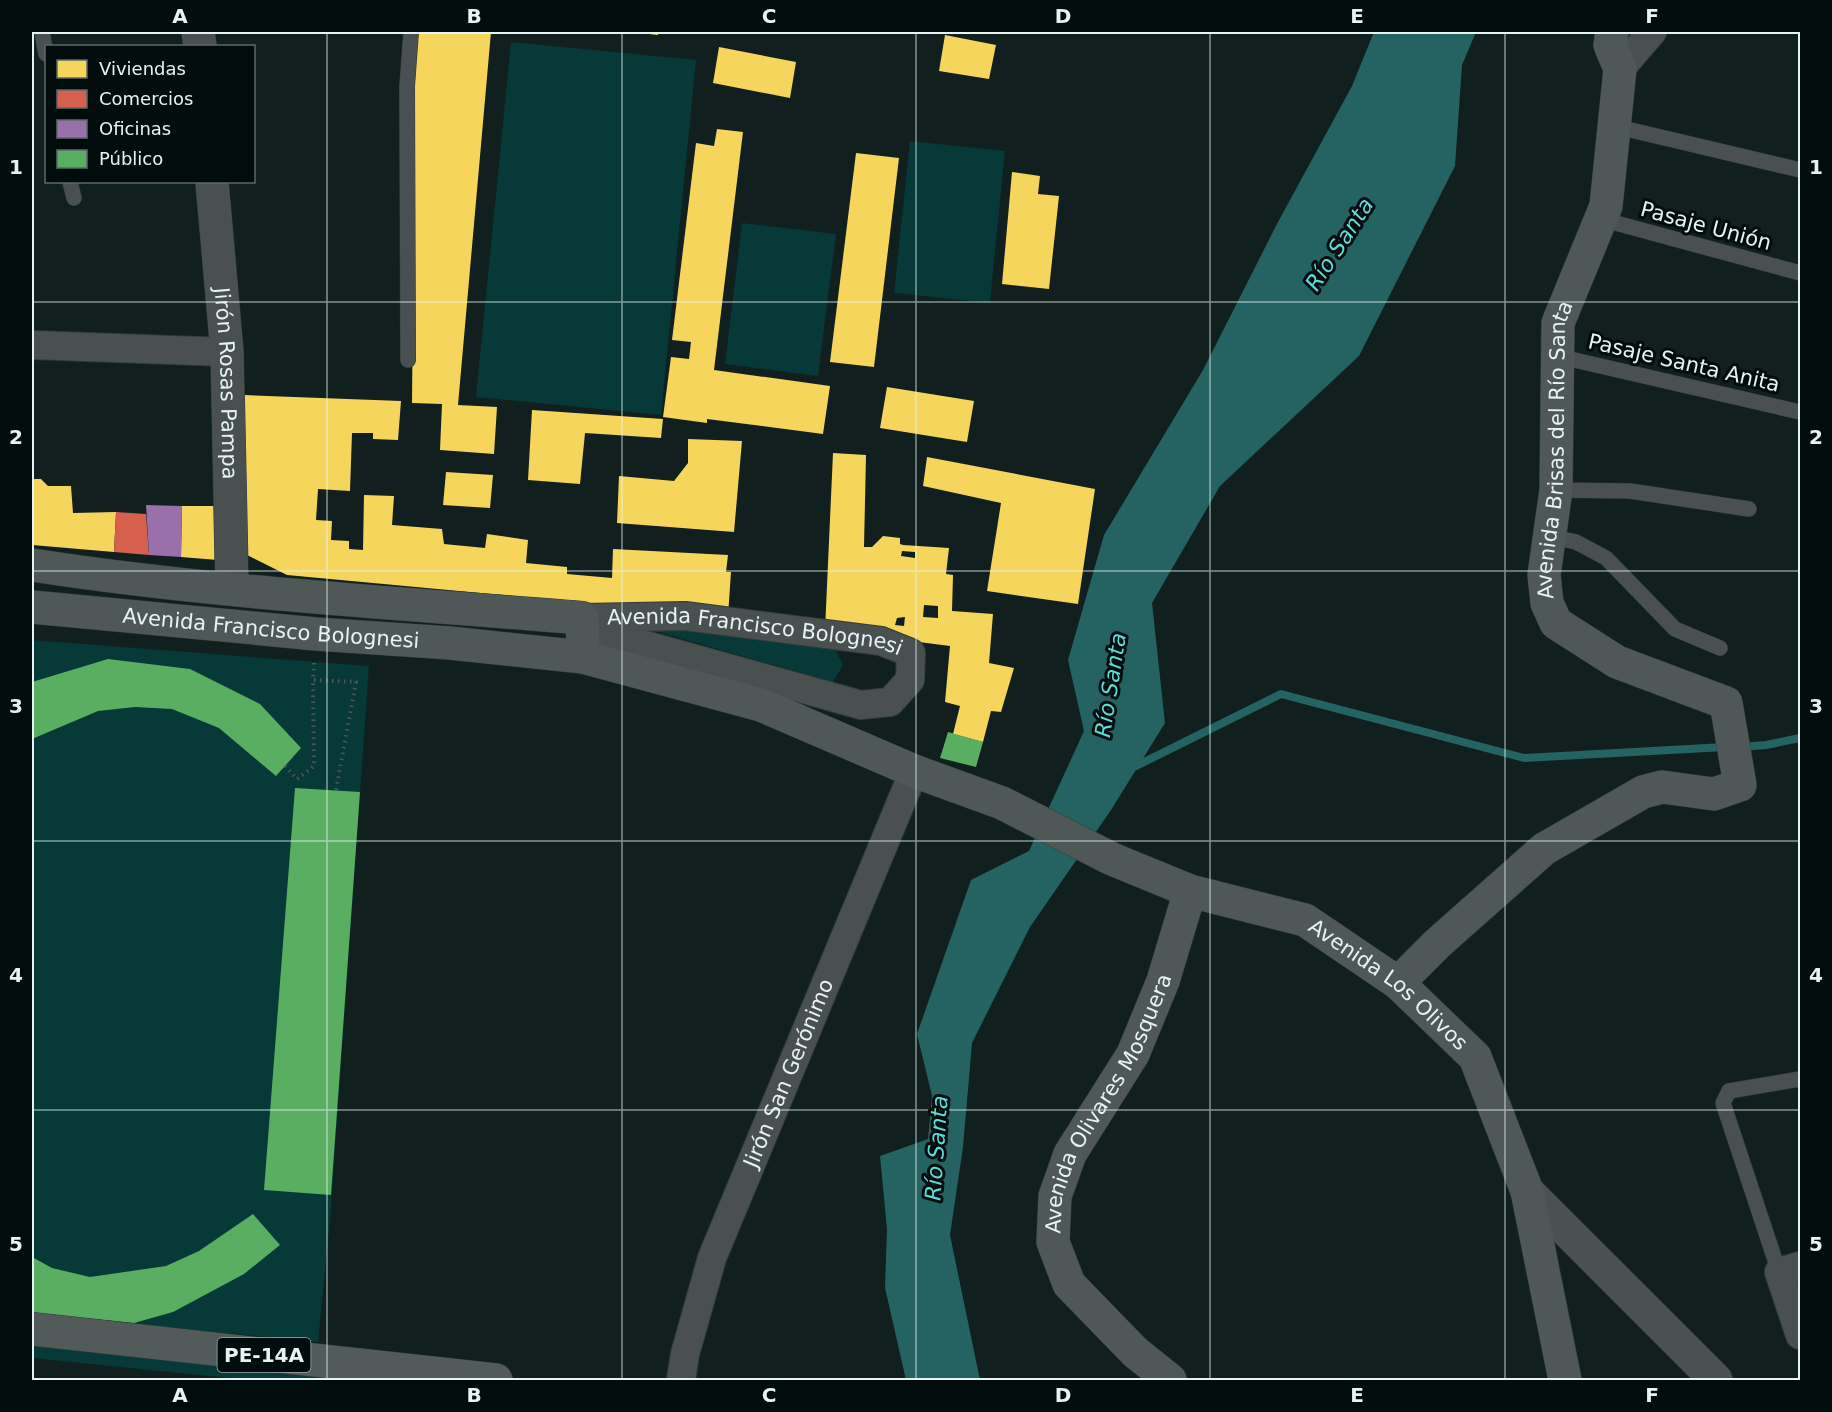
<svg xmlns="http://www.w3.org/2000/svg" width="1832" height="1412" viewBox="0 0 1832 1412" font-family="'DejaVu Sans',sans-serif">
<style>
.green{fill:#063937}
.water{fill:#246361}
.homes{fill:#f6d55c;fill-rule:evenodd}
.shops{fill:#d6604d}
.offices{fill:#9970ab}
.public{fill:#5aae61}
.lines{fill:none;stroke-linecap:round;stroke-linejoin:round}
.stream{stroke:#246361;stroke-width:8}
.service-casing{stroke:#303c3b;stroke-width:16}
.minor-casing{stroke:#303c3b;stroke-width:30}
.tertiary-casing{stroke:#303c3b;stroke-width:34}
.secondary-casing{stroke:#303c3b;stroke-width:34}
.primary-casing{stroke:#303c3b;stroke-width:34}
.trunk-casing{stroke:#303c3b;stroke-width:34}
.path{stroke:#4f5655;stroke-width:4;stroke-dasharray:1.5 4.5;stroke-linecap:butt}
.service{stroke:#4a5050;stroke-width:15}
.minor{stroke:#4a5050;stroke-width:28}
.tertiary{stroke:#4a5050;stroke-width:33}
.secondary{stroke:#4b5050;stroke-width:33}
.primary{stroke:#505757;stroke-width:33}
.trunk{stroke:#535a5a;stroke-width:33}
.grid{fill:none;stroke:#e5f4f3;stroke-width:1.5;stroke-opacity:0.55}
.labels{text-anchor:middle;stroke-width:6;stroke-linejoin:round;paint-order:stroke}
.shield{fill:#030c0c;stroke:#a1aeae;stroke-width:1.5}
.shield-label{font-size:20px;font-weight:bold;fill:#e5f4f3}
.street-label{font-size:21px;fill:#e5f4f3;stroke:#030c0c}
.water-label{font-size:22px;font-style:italic;fill:#5bdedb;stroke:#030c0c}
.neatline{fill:none;stroke:#e5f4f3;stroke-width:2}
.grid-label{font-size:20px;text-anchor:middle;font-weight:bold;fill:#e5f4f3}
</style>
<rect width="100%" height="100%" fill="#111f1e"/>
<path class="green" d="M 511,42 L 696,60 L 661,415 L 476,397 Z
M 910,141 L 1005,151 L 990,303 L 894,293 Z
M 742,223 L 836,234 L 818,376 L 725,364 Z
M 638,626 L 718,628 L 834,647 L 843,665 L 833,682 Z
M 32,640 L 369,666 L 330,1220 L 318,1342 L 32,1314 Z
M 32,1336 L 430,1380 L 249,1380 L 32,1358 Z"/>
<path class="water" d="M 1374,32 L 1476,32 L 1462,65 L 1455,166 L 1359,356 L 1220,486 L 1152,603 L 1165,723 L 1111,810 L 1030,927 L 972,1043 L 963,1147 L 950,1235 L 980,1380 L 906,1380 L 885,1288 L 887,1229 L 880,1156 L 928,1139 L 932,1096 L 917,1034 L 971,880 L 1029,851 L 1084,731 L 1068,660 L 1104,535 L 1203,370 L 1278,222 L 1352,86 Z"/>
<path class="homes" d="M 418,32 L 491,32 L 458,405 L 497,407 L 494,454 L 440,450 L 442,404 L 412,403 L 415,75 Z
M 641,32 L 658,32 L 658,35 L 641,33 Z
M 945,35 L 996,45 L 989,79 L 939,71 Z
M 719,47 L 796,62 L 790,98 L 713,83 Z
M 717,129 L 743,132 L 714,370 L 830,386 L 823,434 L 707,419 L 707,423 L 663,417 L 671,357 L 689,359 L 691,342 L 672,340 L 696,143 L 714,146 Z
M 856,153 L 899,158 L 874,367 L 830,362 Z
M 1012,172 L 1040,176 L 1038,194 L 1059,196 L 1049,289 L 1002,284 Z
M 887,387 L 974,401 L 967,442 L 880,428 Z
M 244,395 L 401,401 L 398,440 L 373,439 L 373,433 L 352,433 L 350,491 L 318,489 L 316,520 L 332,521 L 331,540 L 349,541 L 349,549 L 363,550 L 364,495 L 394,496 L 392,525 L 442,529 L 444,544 L 485,548 L 487,534 L 528,540 L 526,563 L 567,567 L 567,574 L 612,578 L 613,549 L 728,555 L 726,572 L 731,572 L 728,616 L 287,575 L 245,554 Z
M 532,410 L 663,419 L 661,438 L 585,433 L 580,484 L 528,480 Z
M 688,439 L 742,441 L 734,532 L 617,523 L 619,476 L 674,481 L 688,463 Z
M 833,453 L 866,455 L 864,547 L 872,547 L 883,536 L 900,538 L 900,544 L 903,545 L 949,548 L 946,574 L 953,575 L 952,611 L 993,614 L 989,663 L 1014,668 L 1001,712 L 991,711 L 983,742 L 953,734 L 960,706 L 945,702 L 950,646 L 825,630 ZM 902,551 L 915,552 L 915,558 L 901,556 ZM 924,605 L 938,606 L 938,618 L 923,617 ZM 905,617 L 904,626 L 895,625 L 897,618 Z
M 927,457 L 1095,489 L 1078,604 L 987,591 L 1001,503 L 923,486 Z
M 446,472 L 493,475 L 490,508 L 443,505 Z
M 32,479 L 41,479 L 48,486 L 71,486 L 73,513 L 116,512 L 114,552 L 32,545 Z
M 182,506 L 220,506 L 218,560 L 181,557 Z"/>
<path class="shops" d="M 116,512 L 146,514 L 149,555 L 114,552 Z"/>
<path class="offices" d="M 146,505 L 182,506 L 181,557 L 149,555 Z"/>
<path class="public" d="M 108,659 L 190,669 L 260,704 L 301,748 L 276,776 L 219,728 L 172,709 L 135,707 L 98,711 L 32,739 L 32,682 Z
M 948,732 L 983,742 L 976,767 L 940,758 Z
M 295,788 L 360,792 L 331,1195 L 264,1190 Z
M 253,1214 L 280,1245 L 244,1274 L 173,1312 L 134,1323 L 32,1313 L 32,1257 L 52,1268 L 90,1277 L 166,1266 L 199,1251 Z"/>
<g class="lines">
<path class="stream" d="M 1740,747 L 1766,745 L 1800,738
M 1130,769 L 1281,694 L 1524,758 L 1725,747"/>
<defs>
<path id="service" d="M 42,32 L 46,54
M 1614,126 L 1800,170
M 70,182 L 74,198
M 1601,219 L 1800,273
M 1557,356 L 1800,412
M 408,360 L 407,86 L 411,32
M 1556,490 L 1630,491 L 1749,509
M 1549,536 L 1576,542 L 1606,558 L 1675,629 L 1720,648
M 1779,1272 L 1723,1103 L 1729,1091 L 1800,1079"/>
<g id="minor">
<path d="M 1620,69 L 1652,32"/>
<path d="M 32,345 L 227,352"/>
<path id="s1" d="M 582,618 L 685,616 L 881,641 L 911,653 L 910,680 L 890,702 L 861,705 L 645,645 L 583,632"/>
<path d="M 1800,1266 L 1779,1272 L 1800,1335"/>
<path id="s2" d="M 681,1380 L 685,1354 L 712,1258 L 914,771"/>
</g>
<g id="tertiary">
<path d="M 198,32 L 200,46"/>
<path id="s3" d="M 212,182 L 227,352 L 232,588"/>
</g>
<path id="secondary" d="M 1527,1191 L 1716,1380"/>
<g id="primary">
<path d="M 32,565 C 214,593 399,603 582,618 L 583,657"/>
<path id="s4" d="M 32,607 L 316,634 L 450,643 L 583,657 L 761,705 L 914,771 L 1002,803 L 1112,859 L 1190,891 L 1305,920 L 1398,983 L 1475,1057 L 1527,1191 L 1565,1380"/>
<path id="s5" d="M 1398,983 L 1438,943 L 1544,849 L 1643,792 L 1662,787 L 1714,794 L 1740,785 L 1726,703 L 1617,662 L 1556,623 L 1547,603 L 1544,575 L 1556,490 L 1558,323 L 1606,206 L 1620,69 L 1610,45 L 1612,32"/>
<path id="s6" d="M 1170,1380 L 1135,1352 L 1069,1284 L 1053,1242 L 1055,1196 L 1070,1154 L 1133,1054 L 1163,981 L 1190,891"/>
</g>
<path id="trunk" d="M 32,1329 L 496,1380"/>
</defs>
<use href="#service" class="service-casing"/>
<use href="#minor" class="minor-casing"/>
<use href="#tertiary" class="tertiary-casing"/>
<use href="#secondary" class="secondary-casing"/>
<use href="#primary" class="primary-casing"/>
<use href="#trunk" class="trunk-casing"/>
<path class="path" d="M 314,663 L 313,680 L 356,682 L 336,790
M 285,766 L 297,779 L 314,766 L 313,680"/>
<use href="#service" class="service"/>
<use href="#minor" class="minor"/>
<use href="#tertiary" class="tertiary"/>
<use href="#secondary" class="secondary"/>
<use href="#primary" class="primary"/>
<use href="#trunk" class="trunk"/>
</g>
<path class="grid" d="M 327,32 L 327,1380M 622,32 L 622,1380M 916,32 L 916,1380M 1210,32 L 1210,1380M 1505,32 L 1505,1380M 32,302 L 1800,302M 32,571 L 1800,571M 32,841 L 1800,841M 32,1110 L 1800,1110"/>
<g class="labels">
<rect class="shield" x="217.5" y="1338" width="93" height="34" rx="4.5"/>
<g class="shield-label">
<text x="264" y="1362">PE-14A</text>
</g>
<g class="street-label">
<text transform="translate(1706 226) rotate(15)" y="7">Pasaje Unión</text>
<text transform="translate(1684 363) rotate(13)" y="7">Pasaje Santa Anita</text>
<text dy="7" stroke="none"><textPath href="#s3" startOffset="202">Jirón Rosas Pampa</textPath></text>
<text dy="7" stroke="none"><textPath href="#s5" startOffset="860">Avenida Brisas del Río Santa</textPath></text>
<text dy="7" stroke="none"><textPath href="#s4" startOffset="240">Avenida Francisco Bolognesi</textPath></text>
<text dy="7" stroke="none"><textPath href="#s1" startOffset="174">Avenida Francisco Bolognesi</textPath></text>
<text dy="7" stroke="none"><textPath href="#s4" startOffset="1430">Avenida Los Olivos</textPath></text>
<text dy="7" stroke="none"><textPath href="#s2" startOffset="326">Jirón San Gerónimo</textPath></text>
<text dy="7" stroke="none"><textPath href="#s6" startOffset="336">Avenida Olivares Mosquera</textPath></text>
</g>
<g class="water-label">
<text transform="translate(1339 244) rotate(-57)" y="8">Río Santa</text>
<text transform="translate(1110 685) rotate(-81)" y="8">Río Santa</text>
<text transform="translate(936 1148) rotate(-86)" y="8">Río Santa</text>
</g>
</g>
<rect width="1832" height="1412" fill="none" stroke="#030c0c" stroke-width="66"/>
<rect x="45" y="45" width="210" height="138" fill="#030c0c" stroke="#5d6968" stroke-width="1.5"/>
<rect x="57" y="60" width="30" height="18" fill="#f6d55c" stroke="#5d6968" stroke-width="1.5"/>
<text x="99" y="75" font-size="18" fill="#e5f4f3">Viviendas</text>
<rect x="57" y="90" width="30" height="18" fill="#d6604d" stroke="#5d6968" stroke-width="1.5"/>
<text x="99" y="105" font-size="18" fill="#e5f4f3">Comercios</text>
<rect x="57" y="120" width="30" height="18" fill="#9970ab" stroke="#5d6968" stroke-width="1.5"/>
<text x="99" y="135" font-size="18" fill="#e5f4f3">Oficinas</text>
<rect x="57" y="150" width="30" height="18" fill="#5aae61" stroke="#5d6968" stroke-width="1.5"/>
<text x="99" y="165" font-size="18" fill="#e5f4f3">Público</text>
<rect x="33" y="33" width="1766" height="1346" class="neatline"/>
<g class="grid-label">
<text x="180" y="23">A</text>
<text x="474" y="23">B</text>
<text x="769" y="23">C</text>
<text x="1063" y="23">D</text>
<text x="1357" y="23">E</text>
<text x="1652" y="23">F</text>
<text x="16" y="174">1</text>
<text x="1816" y="174">1</text>
<text x="16" y="444">2</text>
<text x="1816" y="444">2</text>
<text x="16" y="713">3</text>
<text x="1816" y="713">3</text>
<text x="16" y="982">4</text>
<text x="1816" y="982">4</text>
<text x="16" y="1251">5</text>
<text x="1816" y="1251">5</text>
<text x="180" y="1402">A</text>
<text x="474" y="1402">B</text>
<text x="769" y="1402">C</text>
<text x="1063" y="1402">D</text>
<text x="1357" y="1402">E</text>
<text x="1652" y="1402">F</text>
</g>
</svg>
